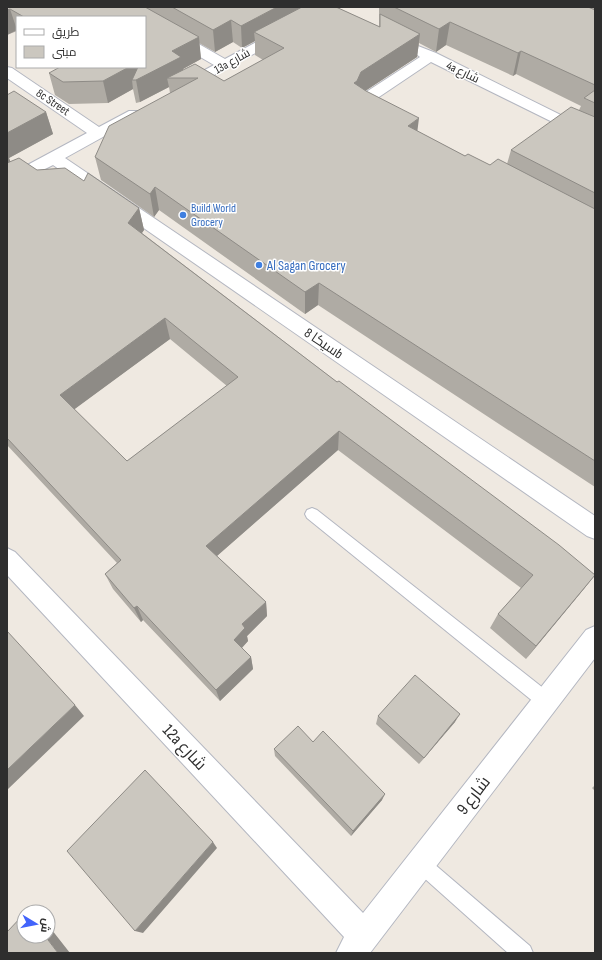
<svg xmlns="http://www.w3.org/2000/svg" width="602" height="960" viewBox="0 0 602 960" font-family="'Sofia Sans Condensed',Cairo,sans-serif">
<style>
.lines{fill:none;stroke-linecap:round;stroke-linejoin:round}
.service-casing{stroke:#b4b7c1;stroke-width:2}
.minor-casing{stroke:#b4b7c1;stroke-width:2}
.service{fill:#fff;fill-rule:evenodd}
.minor{fill:#fff;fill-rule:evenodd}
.wall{fill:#afaba4;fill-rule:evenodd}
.shaded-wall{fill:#8e8b86}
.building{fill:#cbc7bf;stroke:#8e8b86;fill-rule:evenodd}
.shop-dot{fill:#3f7fe0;stroke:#fff;stroke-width:1.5}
.labels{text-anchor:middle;stroke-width:3;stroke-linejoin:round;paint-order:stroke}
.far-street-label{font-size:12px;fill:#2e2e2e;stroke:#fff}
.far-shop-label{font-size:12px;fill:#366cbe;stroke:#fff;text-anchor:start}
.shop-label{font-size:14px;fill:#366cbe;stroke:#fff;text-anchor:start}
.street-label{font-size:14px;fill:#2e2e2e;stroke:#fff}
.near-street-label{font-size:17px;fill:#2e2e2e;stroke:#fff}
</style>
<rect width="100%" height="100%" fill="#efe9e1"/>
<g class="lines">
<defs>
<path id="service" d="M 312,508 L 317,510 L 552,695 L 554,701 L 552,707 L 546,709 L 540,707 L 307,518 L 305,514 L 307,510 Z
M 420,854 L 426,857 L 530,946 L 533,953 L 508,953 L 414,869 L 411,863 L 414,857 Z"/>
<path id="minor" d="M 321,7 L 338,7 L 336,10 L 184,91 L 179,90 L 177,87 L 179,84 L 214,65 L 145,25 L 145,17 L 139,17 L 145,15 L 150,16 L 225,59 Z
M 418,46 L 436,53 L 595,132 L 595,143 L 431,62 L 373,101 L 373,103 L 386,114 L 383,117 C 374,120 363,113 357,105 L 360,96 L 420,57 L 411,50 L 413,47 Z
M 7,67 L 12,68 L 99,127 L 129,111 L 139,111 L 142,114 L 139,117 L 65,158 L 595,516 L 595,539 L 587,536 L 53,165 L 7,188 L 7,176 L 87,133 L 7,78 Z
M 7,548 L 15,552 L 363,913 L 586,630 L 595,626 L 595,658 L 370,953 L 336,953 L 344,937 L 7,575 Z"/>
</defs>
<use href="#service" class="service-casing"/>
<use href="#minor" class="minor-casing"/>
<use href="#service" class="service"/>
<use href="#minor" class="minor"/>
</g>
<path class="wall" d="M 7,7 L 336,7 L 379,27 L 379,7 L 595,7 L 595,487 L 318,305 L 305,314 L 159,210 L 154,217 L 101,180 L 95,157 L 170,93 L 169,87 L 140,102 L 136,103 L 133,89 L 108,103 L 69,104 L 55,95 L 49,73 L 145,67 L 145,17 L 17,17 L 17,31 L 7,35 ZM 255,41 L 255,55 L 263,60 L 224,81 L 183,70 L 183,69 L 201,59 L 199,43 L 215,52 L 233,42 L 242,48 ZM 419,43 L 436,52 L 446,45 L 513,76 L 516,74 L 581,106 L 579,110 L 511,150 L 507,164 L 490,165 L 465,156 L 417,131 L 365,91 L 417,57 Z
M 7,95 L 46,112 L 53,134 L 9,158 L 10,161 L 37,170 L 84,181 L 139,208 L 144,230 L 142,233 L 337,382 L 595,575 L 583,590 L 526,659 L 490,628 L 498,614 L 521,588 L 338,450 L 217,556 L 266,602 L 267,616 L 247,636 L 248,641 L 242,648 L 251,657 L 253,669 L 220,701 L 143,620 L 141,622 L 113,589 L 105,574 L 117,563 L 7,445 ZM 170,339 L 227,386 L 127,461 L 74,409 Z
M 378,716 L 455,722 L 419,764 L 376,724 Z
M 313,742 L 382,800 L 351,836 L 275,756 L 274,749 Z
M 595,785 L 595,791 L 592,788 Z"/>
<path class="shaded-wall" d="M 277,7 L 305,7 L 254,32 L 255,41 L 242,48 L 241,26 Z
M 10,9 L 17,30 L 7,35 L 7,10 Z
M 231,20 L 233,42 L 215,52 L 213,30 Z
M 450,22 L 446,45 L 436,52 L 439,29 Z
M 420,34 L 417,57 L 359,95 L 354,83 L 361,72 Z
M 199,37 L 201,59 L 183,69 L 184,78 L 167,78 L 169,87 L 140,102 L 136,80 L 132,80 L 133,89 L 108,103 L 103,81 L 129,67 L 142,67 Z
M 521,51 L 516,74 L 513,76 L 518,53 Z
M 46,112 L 53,134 L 9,158 L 14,171 L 7,175 L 7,133 Z
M 419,118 L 416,142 L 408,126 Z
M 155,187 L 159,210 L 154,217 L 150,194 Z
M 139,208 L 144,230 L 133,245 L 128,223 Z
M 319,283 L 318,305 L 305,314 L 305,292 Z
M 165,318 L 170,339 L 68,414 L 60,395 Z
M 339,431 L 338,450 L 210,562 L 206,546 Z
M 595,575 L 583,590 L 526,659 L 536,646 Z
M 266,602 L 267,616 L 247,636 L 248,641 L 237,653 L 234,640 L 242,624 Z
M 137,606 L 143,620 L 141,622 L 134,608 Z
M 251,657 L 253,669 L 220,701 L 216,690 Z
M 75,705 L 84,716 L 7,790 L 7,770 Z
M 460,714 L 455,722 L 419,764 L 424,758 Z
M 385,794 L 382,800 L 351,836 L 353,831 Z
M 213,842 L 217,848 L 143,933 L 135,931 Z
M 48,925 L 70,953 L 58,953 L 45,936 L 48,936 Z"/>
<path class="building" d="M 7,7 L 145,7 L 199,37 L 172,51 L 181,57 L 136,80 L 132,80 L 138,67 L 145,67 L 145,17 L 24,17 L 10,9 L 7,10 Z
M 172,7 L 277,7 L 241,26 L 231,20 L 213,30 Z
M 302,7 L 336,7 L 380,27 L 380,14 L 420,34 L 361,72 L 357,81 L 354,83 L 366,91 L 419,118 L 408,126 L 465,156 L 468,154 L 490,165 L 498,159 L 595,209 L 595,461 L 319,283 L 305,292 L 155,187 L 150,194 L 95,157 L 109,126 L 198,78 L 167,78 L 195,64 L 224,81 L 284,48 L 254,32 Z
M 394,7 L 588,7 L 595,10 L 595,85 L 521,51 L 518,53 L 450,22 L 439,29 Z
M 60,67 L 129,67 L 103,81 L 63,82 L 49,73 Z
M 595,90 L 595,103 L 584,98 Z
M 14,91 L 46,112 L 7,133 L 7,95 Z
M 571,107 L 595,117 L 595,193 L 511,150 Z
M 19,158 L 37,170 L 65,168 L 84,181 L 88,173 L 139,208 L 128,223 L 337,382 L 339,381 L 559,545 L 595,575 L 536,646 L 498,614 L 533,575 L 339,431 L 206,546 L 266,602 L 242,624 L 245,628 L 234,640 L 251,657 L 216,690 L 137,606 L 134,608 L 105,574 L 121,560 L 7,438 L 7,163 ZM 165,318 L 238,377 L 127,461 L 60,395 Z
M 7,631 L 75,705 L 7,770 Z
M 415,675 L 460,714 L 424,758 L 378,716 Z
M 298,726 L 313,742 L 323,731 L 385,794 L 353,831 L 274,749 Z
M 145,770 L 213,842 L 135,931 L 67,851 Z
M 24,914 L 24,936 L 45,936 L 58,953 L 7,953 L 7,932 Z"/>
<g class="shop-dot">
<circle cx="183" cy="215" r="4"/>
<circle cx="259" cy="265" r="4"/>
</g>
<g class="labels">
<g class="far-street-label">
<text transform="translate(232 61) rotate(-29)" y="4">13a شارع</text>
<text transform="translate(463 72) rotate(26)" y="4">4a شارع</text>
<text transform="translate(53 102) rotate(34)" y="4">8c Street</text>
</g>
<g class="far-shop-label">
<text x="191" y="212">Build World<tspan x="191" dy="14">Grocery</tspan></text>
</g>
<g class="shop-label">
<text x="267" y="270">Al Sagan Grocery</text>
</g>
<g class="street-label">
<text transform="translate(324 343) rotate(34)" y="5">سيكا 8b</text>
</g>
<g class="near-street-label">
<text transform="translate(185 747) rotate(47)" y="6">12a شارع</text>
<text transform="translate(473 795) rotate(-52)" y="6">شارع 9</text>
</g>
</g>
<rect width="602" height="960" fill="none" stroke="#2e2e2e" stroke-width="16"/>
<rect x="16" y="16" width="130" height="52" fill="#ffffff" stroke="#ababab"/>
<rect x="24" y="29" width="20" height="6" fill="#ffffff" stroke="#ababab"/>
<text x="52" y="36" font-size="12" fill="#2e2e2e">طريق</text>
<rect x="24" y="46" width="20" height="12" fill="#cbc7bf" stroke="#ababab"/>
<text x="52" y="56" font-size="12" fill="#2e2e2e">مبنى</text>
<g transform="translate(36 924) rotate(100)"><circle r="19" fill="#ffffff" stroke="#ababab"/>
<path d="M0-3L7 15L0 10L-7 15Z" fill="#4264fb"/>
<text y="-6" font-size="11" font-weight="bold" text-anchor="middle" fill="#2e2e2e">ش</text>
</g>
</svg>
